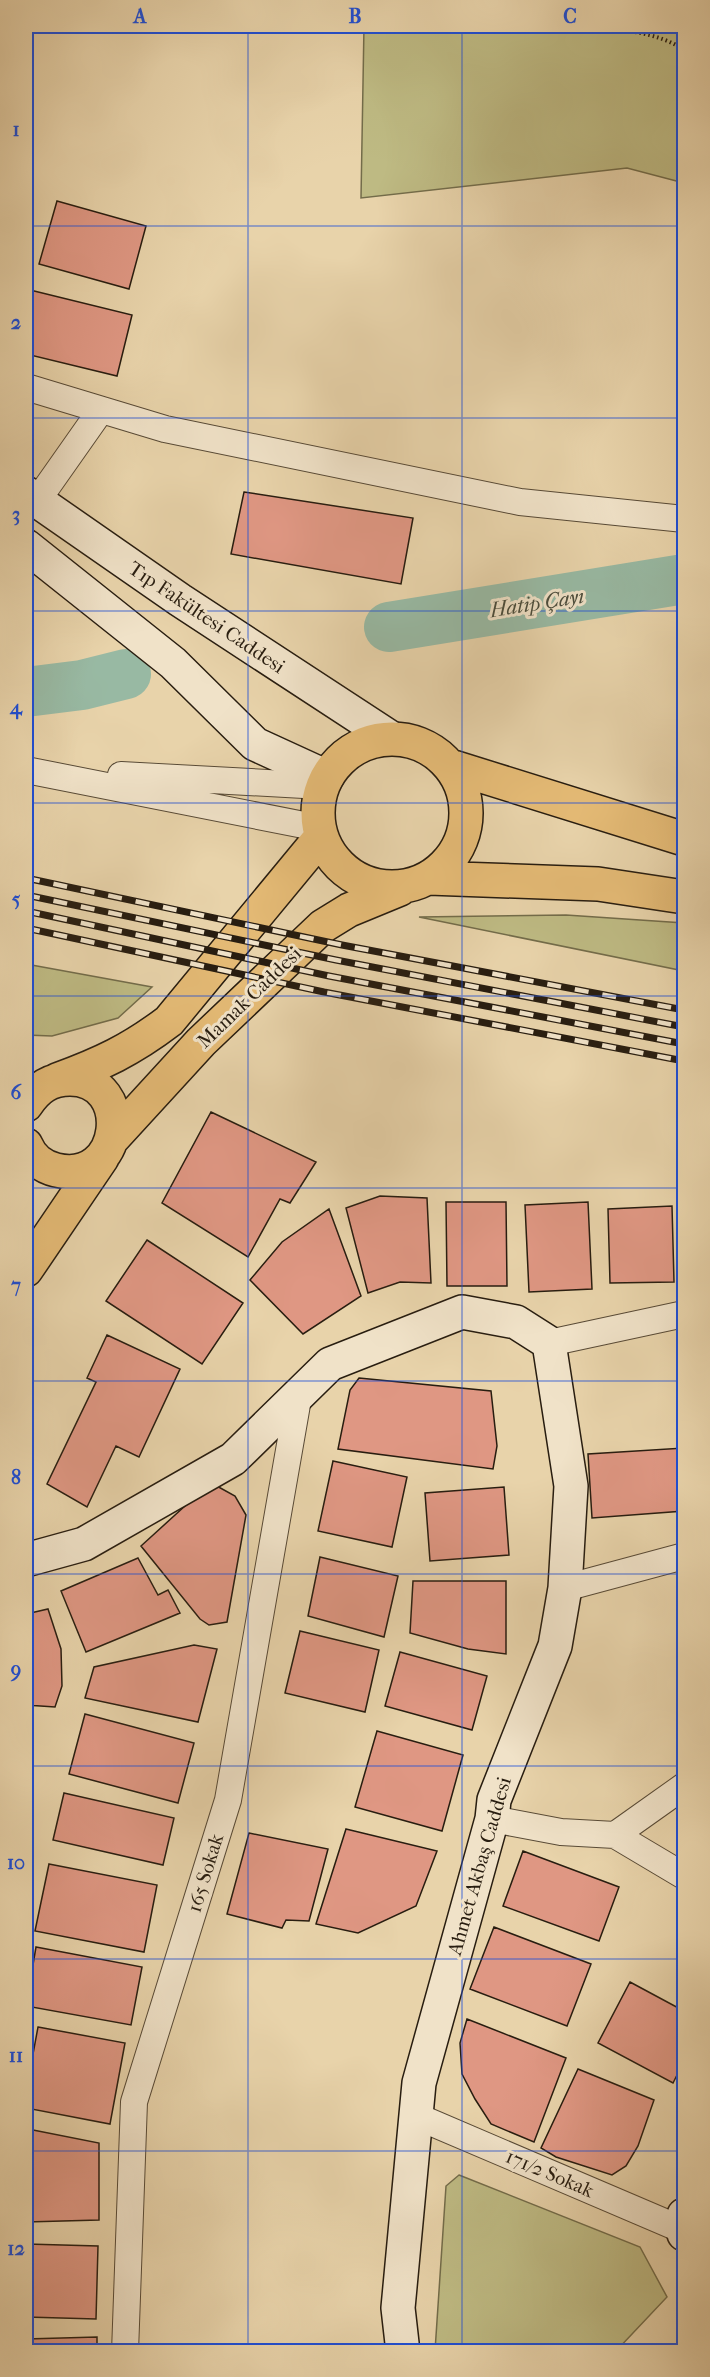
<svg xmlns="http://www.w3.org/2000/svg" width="710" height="2377" viewBox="0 0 710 2377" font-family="'IM FELL French Canon',serif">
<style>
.green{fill:#beba83;stroke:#736c4a;stroke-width:1.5}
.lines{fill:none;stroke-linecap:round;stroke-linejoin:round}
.river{stroke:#98b9a3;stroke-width:50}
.building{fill:#df9783;stroke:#281d10;stroke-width:1.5}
.street-casing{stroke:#584a36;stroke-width:28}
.secondary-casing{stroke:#281d10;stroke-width:36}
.primary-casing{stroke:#281d10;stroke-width:36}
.path{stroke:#281d10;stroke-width:4;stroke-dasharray:1.5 3;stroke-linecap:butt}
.street{stroke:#f0e2c8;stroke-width:26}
.secondary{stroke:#f0e2c8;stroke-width:33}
.primary{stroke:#e4ba75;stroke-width:33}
.rail-casing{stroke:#281d10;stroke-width:7}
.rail{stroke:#f0e2c8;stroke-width:4.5;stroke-dasharray:14;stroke-linecap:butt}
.grid{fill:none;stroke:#1d4ed8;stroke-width:1.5;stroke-opacity:0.55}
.labels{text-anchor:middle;stroke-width:6;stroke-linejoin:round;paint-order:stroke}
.street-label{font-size:20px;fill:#281d10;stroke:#f0e2c8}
.water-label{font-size:21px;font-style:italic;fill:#4a4c3c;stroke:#f0e2c8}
.neatline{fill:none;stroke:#1d4ed8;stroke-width:2}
.grid-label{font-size:20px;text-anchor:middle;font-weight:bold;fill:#1d4ed8}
</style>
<rect width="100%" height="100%" fill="#e8d3aa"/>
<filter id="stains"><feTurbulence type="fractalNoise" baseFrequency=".00333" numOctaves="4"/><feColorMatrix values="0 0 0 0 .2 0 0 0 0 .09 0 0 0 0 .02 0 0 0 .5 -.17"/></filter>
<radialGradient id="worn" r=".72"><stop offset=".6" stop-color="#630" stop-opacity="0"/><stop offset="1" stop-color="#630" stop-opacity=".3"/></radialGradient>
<path class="green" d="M 364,26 L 684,26 L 684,183 L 627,168 L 361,198 Z
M 566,915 L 684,923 L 684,971 L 419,917 Z
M 26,964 L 152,987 L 118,1018 L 52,1036 L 26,1035 Z
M 459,2175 L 640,2247 L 667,2297 L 616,2351 L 435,2351 L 446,2186 Z"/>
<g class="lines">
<path class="river" d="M 389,627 L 684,579
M 26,692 L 82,685 L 126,674"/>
</g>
<path class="building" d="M 57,201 L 146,226 L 129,289 L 39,264 Z
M 26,289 L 132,315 L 117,376 L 26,354 Z
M 244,492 L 413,518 L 401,584 L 231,554 Z
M 211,1112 L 316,1162 L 290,1203 L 280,1199 L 248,1257 L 162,1203 Z
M 380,1196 L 427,1198 L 431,1283 L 400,1282 L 368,1293 L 346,1208 Z
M 446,1202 L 506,1202 L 507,1286 L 447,1286 Z
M 588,1202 L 592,1289 L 529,1292 L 525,1205 Z
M 672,1206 L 674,1282 L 610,1283 L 608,1209 Z
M 329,1209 L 361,1296 L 303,1334 L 250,1280 L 282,1242 Z
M 147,1240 L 243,1303 L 202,1364 L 106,1301 Z
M 107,1335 L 180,1369 L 139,1457 L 116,1446 L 87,1507 L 47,1484 L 96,1382 L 87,1378 Z
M 359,1378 L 491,1391 L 497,1446 L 493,1469 L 338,1449 L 350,1390 Z
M 684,1448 L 684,1511 L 592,1518 L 588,1454 Z
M 333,1461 L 407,1477 L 392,1547 L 318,1531 Z
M 215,1485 L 235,1496 L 246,1515 L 227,1622 L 209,1625 L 200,1619 L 141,1546 L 197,1495 Z
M 504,1487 L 509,1555 L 430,1561 L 425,1493 Z
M 320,1557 L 398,1576 L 384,1637 L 308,1616 Z
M 138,1558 L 158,1595 L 168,1590 L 180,1613 L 86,1652 L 61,1591 Z
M 413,1581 L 506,1581 L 506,1654 L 468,1649 L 410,1633 Z
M 48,1609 L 61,1649 L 62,1686 L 55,1707 L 26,1705 L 26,1614 Z
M 300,1631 L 379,1650 L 365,1712 L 285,1693 Z
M 194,1645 L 217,1649 L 198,1722 L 85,1698 L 94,1667 Z
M 400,1652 L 487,1676 L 472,1730 L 385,1706 Z
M 26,1705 L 31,1705 L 26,1755 Z
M 85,1714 L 194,1743 L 178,1803 L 69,1774 Z
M 377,1731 L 463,1755 L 442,1831 L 355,1807 Z
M 64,1793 L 174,1818 L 163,1865 L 53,1840 Z
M 346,1829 L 437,1851 L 416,1906 L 358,1933 L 316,1924 Z
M 249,1833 L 328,1849 L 309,1921 L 286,1920 L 282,1928 L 227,1914 Z
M 523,1851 L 619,1887 L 599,1941 L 503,1906 Z
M 49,1864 L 157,1885 L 144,1952 L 35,1931 Z
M 494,1927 L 591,1964 L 567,2026 L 470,1989 Z
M 36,1947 L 142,1967 L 131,2025 L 26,2006 Z
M 630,1982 L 684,2011 L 684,2061 L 673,2083 L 598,2043 Z
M 467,2019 L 566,2058 L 534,2142 L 491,2124 L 475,2099 L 462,2074 L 460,2043 Z
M 38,2027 L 125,2043 L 110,2124 L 26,2108 L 26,2092 Z
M 578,2069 L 654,2100 L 638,2146 L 626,2166 L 612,2175 L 556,2157 L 541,2148 Z
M 28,2129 L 99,2143 L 99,2220 L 26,2222 Z
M 26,2244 L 98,2246 L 96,2319 L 26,2317 Z
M 97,2337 L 97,2352 L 26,2352 L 26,2339 Z"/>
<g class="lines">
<defs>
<path id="street" d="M 26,387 L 165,429 L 520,502 L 684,519
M 37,501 L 101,410
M 26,770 L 319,828
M 121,775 L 322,786
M 549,1343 L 684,1314
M 565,1588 L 684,1556
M 492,1819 L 561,1832 L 615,1835 L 684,1876
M 615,1835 L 684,1786
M 416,2116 L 683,2230
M 125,2352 L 134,2102 L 228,1800 L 299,1393"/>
<path id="secondary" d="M 26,493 L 180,600 L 391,738
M 26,546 L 173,663 L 255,744 L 327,777
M 26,1560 L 84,1544 L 233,1459 L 330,1364 L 462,1312 L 516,1322 L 549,1343 L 571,1486 L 565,1588 L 555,1646 L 494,1800 L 492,1819 L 419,2083 L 398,2308 L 403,2352
M 684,2215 L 684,2234"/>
<path id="primary" d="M318 813a74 74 0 1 1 148 0a74 74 0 1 1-148 0Z
M 450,766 L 684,839
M 429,878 L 598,884 L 684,897
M 57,1080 C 101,1064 131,1050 169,1021 L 321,837
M 26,1105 C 37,1088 50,1079 70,1079 C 135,1079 124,1186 56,1170 C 43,1167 31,1158 26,1145
M 113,1138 L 201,1042 L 323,926 L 349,910 L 400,889
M 26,1270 L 102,1158"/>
</defs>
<use href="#street" class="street-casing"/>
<use href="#secondary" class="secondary-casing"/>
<use href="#primary" class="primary-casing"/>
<path class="path" d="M 586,26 C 617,29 659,32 684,50"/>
<use href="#street" class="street"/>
<use href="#secondary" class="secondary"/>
<use href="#primary" class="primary"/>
<defs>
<path id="rail" d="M 26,878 L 342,945 L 684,1010
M 26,895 L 336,960 L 684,1027
M 26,911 L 329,976 L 684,1044
M 26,928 L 324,992 L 684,1061"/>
</defs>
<use href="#rail" class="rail-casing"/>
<use href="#rail" class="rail"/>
</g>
<path class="grid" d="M 248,26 L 248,2352M 462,26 L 462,2352M 26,226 L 684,226M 26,418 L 684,418M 26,611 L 684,611M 26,803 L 684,803M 26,996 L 684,996M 26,1188 L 684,1188M 26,1381 L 684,1381M 26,1574 L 684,1574M 26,1766 L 684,1766M 26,1959 L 684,1959M 26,2151 L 684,2151"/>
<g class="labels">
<g class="street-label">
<text transform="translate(207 617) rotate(34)" y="7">Tıp Fakültesi Caddesi</text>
<text transform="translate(249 997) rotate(-44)" y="7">Mamak Caddesi</text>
<text transform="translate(479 1866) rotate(-74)" y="7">Ahmet Akbaş Caddesi</text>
<text transform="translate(205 1873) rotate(-73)" y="7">165 Sokak</text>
<text transform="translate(550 2173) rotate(23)" y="7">171/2 Sokak</text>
</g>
<g class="water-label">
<text transform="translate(537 603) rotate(-9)" y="7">Hatip Çayı</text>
</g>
</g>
<rect width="710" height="2377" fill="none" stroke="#e8d3aa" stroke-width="66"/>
<rect x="33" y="33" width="644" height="2311" class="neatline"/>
<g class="grid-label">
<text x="140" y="23">A</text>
<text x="355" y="23">B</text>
<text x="570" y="23">C</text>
<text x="16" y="136">1</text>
<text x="16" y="329">2</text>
<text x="16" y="521">3</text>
<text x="16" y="714">4</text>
<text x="16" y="906">5</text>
<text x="16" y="1099">6</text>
<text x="16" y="1292">7</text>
<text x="16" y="1484">8</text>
<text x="16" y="1677">9</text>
<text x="16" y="1869">10</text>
<text x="16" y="2062">11</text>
<text x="16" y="2255">12</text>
</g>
<rect width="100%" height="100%" filter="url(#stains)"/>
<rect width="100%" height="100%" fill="url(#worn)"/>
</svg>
